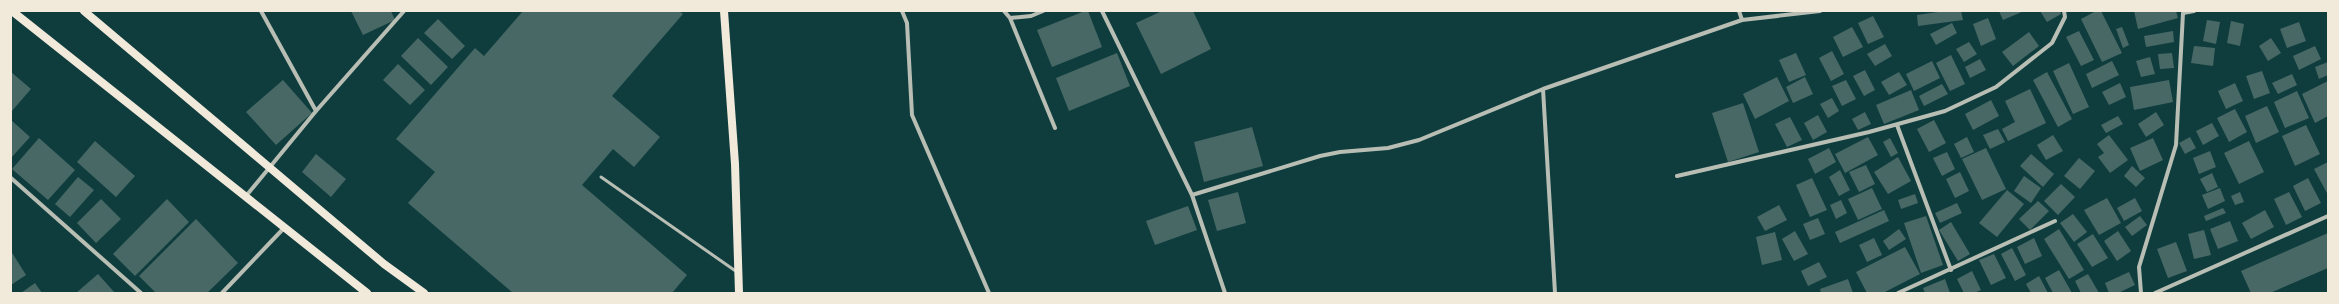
<svg xmlns="http://www.w3.org/2000/svg" width="2339" height="304" viewBox="0 0 2339 304" font-family="Quicksand,sans-serif">
<style>
.building{fill:#486865}
.lines{fill:none;stroke-linecap:round;stroke-linejoin:round}
.service{stroke:#b8beb3;stroke-width:3}
.minor{stroke:#b8beb3;stroke-width:4}
.secondary{stroke:#f1e9da;stroke-width:8}
</style>
<rect width="100%" height="100%" fill="#0f3d3e"/>
<path class="building" d="M 351,11 L 391,11 L 395,20 L 363,35 Z
M 523,11 L 679,11 L 683,14 L 612,96 L 660,137 L 634,167 L 613,149 L 582,185 L 687,275 L 672,293 L 513,293 L 408,203 L 435,172 L 396,139 L 475,48 L 484,56 Z
M 1085,11 L 1088,11 L 1102,47 L 1052,67 L 1037,30 Z
M 1162,11 L 1193,11 L 1211,49 L 1161,74 L 1136,23 Z
M 1945,11 L 1961,11 L 1963,20 L 1918,26 L 1917,15 Z
M 1999,11 L 2024,11 L 2003,20 Z
M 2040,11 L 2060,11 L 2061,14 L 2047,22 Z
M 2096,11 L 2101,11 L 2122,53 L 2102,62 L 2081,19 Z
M 2134,11 L 2176,11 L 2178,18 L 2138,29 Z
M 1873,16 L 1884,37 L 1868,44 L 1858,23 Z
M 1988,18 L 1996,39 L 1981,46 L 1973,24 Z
M 438,19 L 465,46 L 452,59 L 424,33 Z
M 2207,20 L 2220,22 L 2216,44 L 2203,41 Z
M 2231,21 L 2244,24 L 2240,46 L 2227,43 Z
M 2299,22 L 2306,41 L 2287,48 L 2280,29 Z
M 1952,23 L 1957,33 L 1936,45 L 1930,34 Z
M 1852,27 L 1863,47 L 1843,57 L 1833,37 Z
M 2122,27 L 2129,45 L 2123,48 L 2116,29 Z
M 2079,31 L 2094,60 L 2081,66 L 2066,37 Z
M 2173,31 L 2174,42 L 2146,47 L 2144,36 Z
M 2029,32 L 2039,46 L 2013,66 L 2002,52 Z
M 418,38 L 448,67 L 431,85 L 401,56 Z
M 2271,38 L 2281,53 L 2268,61 L 2259,46 Z
M 1969,42 L 1977,54 L 1964,62 L 1956,49 Z
M 1885,44 L 1892,56 L 1875,66 L 1867,54 Z
M 2194,46 L 2215,48 L 2213,66 L 2191,63 Z
M 2315,46 L 2321,59 L 2299,70 L 2293,56 Z
M 1832,51 L 1844,74 L 1831,81 L 1819,58 Z
M 1117,53 L 1130,86 L 1069,111 L 1056,78 Z
M 1796,53 L 1806,75 L 1789,82 L 1779,60 Z
M 2172,53 L 2174,68 L 2160,69 L 2158,54 Z
M 1951,55 L 1965,84 L 1950,91 L 1936,63 Z
M 2150,57 L 2155,74 L 2141,77 L 2136,61 Z
M 1980,59 L 1986,70 L 1970,78 L 1965,67 Z
M 1932,61 L 1940,78 L 1914,91 L 1906,74 Z
M 2112,61 L 2119,75 L 2092,88 L 2086,74 Z
M 2328,62 L 2328,75 L 2319,79 L 2315,67 Z
M 2069,63 L 2089,107 L 2073,114 L 2053,71 Z
M 398,64 L 425,90 L 410,105 L 383,80 Z
M 1865,70 L 1875,90 L 1864,96 L 1853,76 Z
M 2262,71 L 2270,93 L 2254,99 L 2246,76 Z
M 11,72 L 31,89 L 11,112 Z
M 1899,72 L 1907,85 L 1889,95 L 1881,82 Z
M 2047,72 L 2072,119 L 2058,127 L 2033,80 Z
M 2292,74 L 2297,85 L 2278,94 L 2272,83 Z
M 1777,77 L 1789,101 L 1755,119 L 1743,94 Z
M 1805,77 L 1813,94 L 1793,103 L 1786,87 Z
M 283,80 L 312,113 L 276,145 L 246,112 Z
M 1846,80 L 1856,99 L 1842,106 L 1832,86 Z
M 2169,80 L 2173,102 L 2134,110 L 2130,87 Z
M 2328,81 L 2328,116 L 2315,123 L 2302,94 Z
M 2120,83 L 2126,97 L 2109,105 L 2102,92 Z
M 2235,83 L 2243,101 L 2226,109 L 2218,91 Z
M 1942,84 L 1948,94 L 1924,106 L 1919,96 Z
M 2030,89 L 2046,123 L 2008,141 L 2002,129 L 2015,122 L 2005,101 Z
M 1911,90 L 1919,110 L 1884,124 L 1876,105 Z
M 2297,91 L 2309,118 L 2285,128 L 2274,102 Z
M 1832,98 L 1839,111 L 1828,118 L 1820,104 Z
M 1991,100 L 1999,116 L 1973,130 L 1965,114 Z
M 1743,103 L 1759,152 L 1728,162 L 1712,113 Z
M 2267,106 L 2279,132 L 2256,143 L 2245,116 Z
M 2235,109 L 2247,132 L 2229,142 L 2217,118 Z
M 1865,112 L 1871,124 L 1858,130 L 1852,119 Z
M 2156,112 L 2164,125 L 2146,137 L 2138,124 Z
M 1818,115 L 1827,132 L 1813,140 L 1804,123 Z
M 2118,116 L 2123,124 L 2106,133 L 2101,125 Z
M 1790,117 L 1802,140 L 1787,147 L 1775,124 Z
M 11,120 L 30,137 L 11,158 Z
M 1934,120 L 1946,143 L 1929,152 L 1917,129 Z
M 2212,123 L 2219,136 L 2203,145 L 2196,131 Z
M 2306,125 L 2320,154 L 2295,166 L 2282,136 Z
M 1252,127 L 1263,166 L 1204,182 L 1194,142 Z
M 1998,129 L 2005,142 L 1990,149 L 1983,135 Z
M 2053,135 L 2063,151 L 2046,160 L 2037,145 Z
M 2109,135 L 2128,160 L 2110,173 L 2098,157 L 2104,153 L 2097,144 Z
M 1868,137 L 1878,155 L 1845,173 L 1835,154 Z
M 1967,137 L 1974,152 L 1961,158 L 1954,144 Z
M 2190,137 L 2196,148 L 2185,154 L 2179,143 Z
M 39,138 L 75,170 L 48,200 L 12,169 Z
M 1890,138 L 1898,153 L 1891,157 L 1883,142 Z
M 2153,138 L 2163,160 L 2140,171 L 2130,148 Z
M 95,141 L 135,176 L 116,197 L 77,162 Z
M 2249,141 L 2264,172 L 2239,184 L 2224,153 Z
M 1829,148 L 1836,162 L 1815,174 L 1808,159 Z
M 1986,148 L 2006,189 L 1982,200 L 1962,159 Z
M 2210,151 L 2216,167 L 2199,174 L 2193,158 Z
M 1947,152 L 1955,169 L 1942,176 L 1933,158 Z
M 316,154 L 346,179 L 331,197 L 302,172 Z
M 2031,154 L 2054,174 L 2043,187 L 2020,166 Z
M 1898,157 L 1911,181 L 1888,194 L 1874,172 Z
M 2079,158 L 2095,171 L 2080,189 L 2064,176 Z
M 2328,162 L 2328,195 L 2314,169 Z
M 1866,165 L 1875,184 L 1859,192 L 1849,172 Z
M 2132,166 L 2145,178 L 2136,187 L 2124,176 Z
M 1840,170 L 1850,190 L 1839,196 L 1829,177 Z
M 1960,172 L 1969,191 L 1955,198 L 1946,179 Z
M 2212,173 L 2218,187 L 2207,192 L 2200,179 Z
M 2024,176 L 2041,188 L 2031,203 L 2014,191 Z
M 78,177 L 94,190 L 70,217 L 55,204 Z
M 1812,178 L 1827,210 L 1810,217 L 1796,185 Z
M 2308,178 L 2321,203 L 2305,211 L 2293,186 Z
M 2061,184 L 2075,197 L 2058,215 L 2044,201 Z
M 1872,188 L 1882,209 L 1858,220 L 1848,199 Z
M 2220,188 L 2225,201 L 2208,209 L 2202,195 Z
M 2007,190 L 2024,204 L 1997,237 L 1979,223 Z
M 1238,192 L 1246,223 L 1217,231 L 1208,200 Z
M 2240,192 L 2244,202 L 2235,205 L 2231,196 Z
M 2289,192 L 2302,217 L 2286,225 L 2274,199 Z
M 1915,194 L 1918,203 L 1901,209 L 1898,200 Z
M 2107,198 L 2121,223 L 2099,235 L 2084,210 Z
M 2135,198 L 2142,211 L 2124,221 L 2117,208 Z
M 101,199 L 121,219 L 96,243 L 77,223 Z
M 167,199 L 189,222 L 135,276 L 113,254 Z
M 1841,200 L 1847,213 L 1836,219 L 1830,205 Z
M 2038,201 L 2049,211 L 2030,230 L 2019,219 Z
M 1957,203 L 1962,213 L 1940,223 L 1935,213 Z
M 1779,205 L 1787,220 L 1765,231 L 1757,217 Z
M 1188,206 L 1197,230 L 1155,245 L 1146,221 Z
M 2223,208 L 2226,213 L 2206,221 L 2204,216 Z
M 1884,210 L 1889,221 L 1840,243 L 1835,232 Z
M 2265,210 L 2274,227 L 2251,239 L 2242,223 Z
M 2073,214 L 2087,232 L 2074,242 L 2060,223 Z
M 1926,216 L 1943,265 L 1921,273 L 1904,223 Z
M 2140,216 L 2147,225 L 2132,236 L 2125,227 Z
M 1818,218 L 1825,234 L 1810,240 L 1803,224 Z
M 196,219 L 238,263 L 207,293 L 156,293 L 139,276 Z
M 2230,221 L 2238,241 L 2218,249 L 2210,229 Z
M 1951,222 L 1970,254 L 1958,261 L 1939,230 Z
M 1899,229 L 1906,239 L 1889,250 L 1883,241 Z
M 2059,229 L 2084,270 L 2069,279 L 2044,239 Z
M 2204,230 L 2211,255 L 2194,259 L 2188,234 Z
M 1795,231 L 1808,254 L 1794,261 L 1782,239 Z
M 2118,231 L 2131,251 L 2117,261 L 2104,241 Z
M 1775,232 L 1782,260 L 1762,265 L 1756,237 Z
M 2328,233 L 2328,268 L 2270,293 L 2251,293 L 2241,271 Z
M 2093,234 L 2108,258 L 2092,267 L 2077,244 Z
M 1874,238 L 1882,255 L 1867,262 L 1859,245 Z
M 2034,238 L 2042,256 L 2025,264 L 2017,247 Z
M 2176,242 L 2187,271 L 2168,278 L 2157,249 Z
M 1905,247 L 1920,274 L 1883,293 L 1867,293 L 1856,272 Z
M 2012,248 L 2026,275 L 2015,281 L 2001,254 Z
M 11,251 L 26,275 L 11,285 Z
M 1994,254 L 2006,278 L 1991,285 L 1979,260 Z
M 1819,262 L 1827,277 L 1808,286 L 1801,271 Z
M 2059,270 L 2072,293 L 2053,293 L 2045,278 Z
M 1972,271 L 1981,290 L 1974,293 L 1964,293 L 1957,279 Z
M 2129,272 L 2135,285 L 2118,293 L 2109,293 L 2105,283 Z
M 98,274 L 115,293 L 76,293 Z
M 2088,274 L 2099,293 L 2081,293 L 2075,281 Z
M 2039,276 L 2048,293 L 2031,293 L 2026,284 Z
M 1848,279 L 1853,293 L 1821,293 L 1820,289 Z
M 1945,279 L 1950,293 L 1925,293 L 1923,288 Z
M 35,283 L 42,293 L 21,293 Z"/>
<g class="lines">
<path class="service" d="M 601,177 L 737,272"/>
<path class="minor" d="M 261,11 L 316,111
M 902,11 L 907,23 L 912,115 L 989,293
M 1004,11 L 1010,18 L 1031,16 L 1043,11
M 1102,11 L 1192,195 L 1225,293
M 1739,11 L 1742,20
M 1010,18 L 1055,128
M 1543,89 L 1555,293
M 1897,125 L 1951,270
M 1677,176 L 1869,132 L 1945,111 L 1996,87 L 2052,43 L 2065,17 L 2064,11
M 11,178 L 141,293
M 1192,195 L 1320,156 L 1340,152 L 1388,148 L 1419,140 L 1543,89 L 1742,20 L 1820,11
M 246,196 L 316,111 L 404,11
M 222,293 L 284,228
M 1898,293 L 2055,221
M 2141,293 L 2139,267 L 2176,145 L 2183,13 L 2194,11
M 2155,293 L 2328,216"/>
<path class="secondary" d="M 12,11 L 367,293
M 84,11 L 384,264 L 424,293
M 724,11 L 735,164 L 739,293"/>
</g>
<rect width="2339" height="304" fill="none" stroke="#f1e9da" stroke-width="24"/>
</svg>
